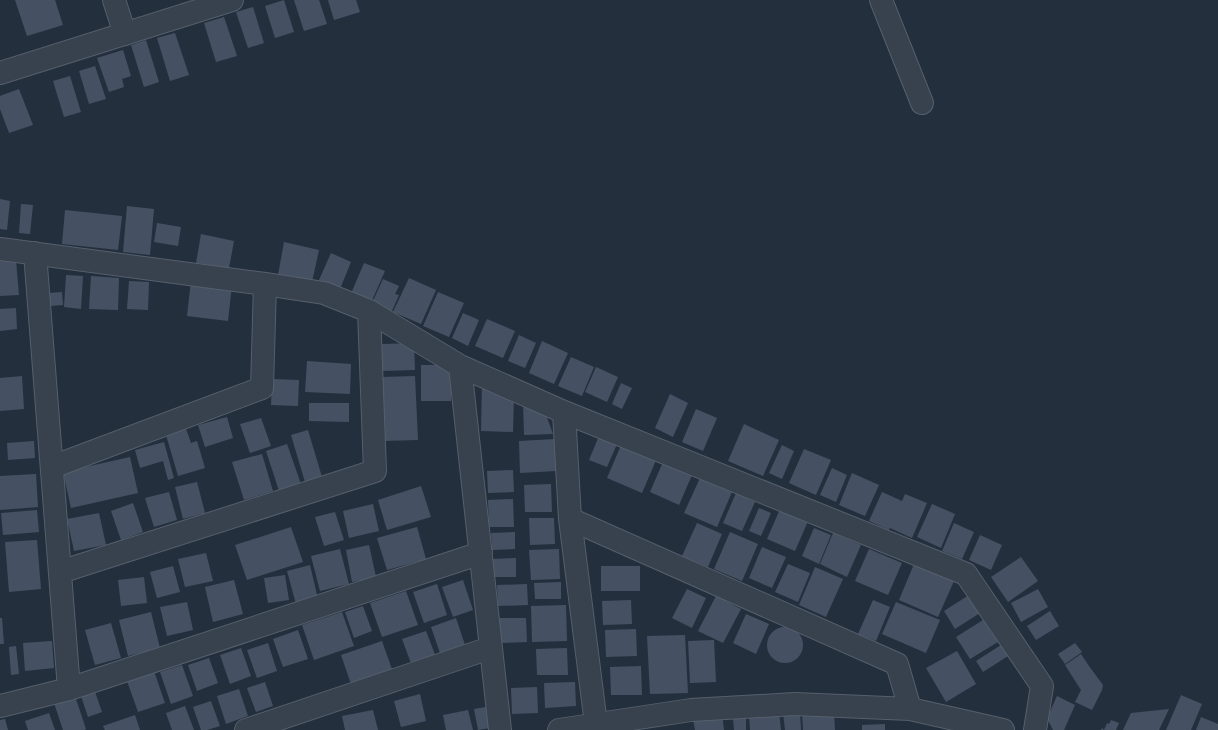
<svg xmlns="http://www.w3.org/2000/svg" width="1218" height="730" viewBox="0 0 1218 730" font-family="Lato,sans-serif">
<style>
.building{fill:#455162}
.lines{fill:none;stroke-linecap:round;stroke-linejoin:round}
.minor-casing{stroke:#565f6c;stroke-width:24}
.minor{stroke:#38414e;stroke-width:22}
</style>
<rect width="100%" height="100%" fill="#242f3e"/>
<path class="building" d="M 15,0 L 55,0 L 63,25 L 27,36 Z
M 284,0 L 294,32 L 275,38 L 265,6 Z
M 294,0 L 319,0 L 327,24 L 304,31 Z
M 328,0 L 356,0 L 360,12 L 334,20 Z
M 253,7 L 264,43 L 248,48 L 236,12 Z
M 224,17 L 237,56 L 216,62 L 204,23 Z
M 175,33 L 189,75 L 170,81 L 157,38 Z
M 146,40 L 159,82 L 144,87 L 131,45 Z
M 123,50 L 131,76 L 122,79 L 124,87 L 109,92 L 97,58 Z
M 95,66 L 106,99 L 89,104 L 79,71 Z
M 70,76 L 81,112 L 64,117 L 53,81 Z
M 19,89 L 33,125 L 9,133 L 0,109 L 0,96 Z
M 0,199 L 10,201 L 7,230 L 0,229 Z
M 21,204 L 33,205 L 30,234 L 19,233 Z
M 127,206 L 154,209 L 150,255 L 123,252 Z
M 65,210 L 122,216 L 118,250 L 62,244 Z
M 157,223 L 181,227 L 178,246 L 154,242 Z
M 201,234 L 234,241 L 229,268 L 196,263 Z
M 284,242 L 319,250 L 312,282 L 278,275 Z
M 331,253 L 351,262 L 340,289 L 319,280 Z
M 16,260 L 19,295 L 0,296 L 0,261 Z
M 364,263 L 385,271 L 370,305 L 350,296 Z
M 66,275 L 83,276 L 81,309 L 64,307 Z
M 91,276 L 119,278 L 118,310 L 89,309 Z
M 409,278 L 436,290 L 421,324 L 393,312 Z
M 383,279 L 399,286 L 395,294 L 399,295 L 392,311 L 372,303 Z
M 191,280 L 232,285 L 228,321 L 187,316 Z
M 129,281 L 149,282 L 148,310 L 127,309 Z
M 62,292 L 63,305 L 50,306 L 49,293 Z
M 438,292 L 464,303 L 449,337 L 423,326 Z
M 16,308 L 17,329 L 0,331 L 0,309 Z
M 463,313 L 479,320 L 468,346 L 452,338 Z
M 487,319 L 515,331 L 503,358 L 475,346 Z
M 519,335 L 536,343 L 525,368 L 508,361 Z
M 542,341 L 568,353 L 554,384 L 529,373 Z
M 414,343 L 415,370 L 382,371 L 382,344 Z
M 571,357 L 594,367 L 582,396 L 558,386 Z
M 307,361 L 351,364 L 350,394 L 305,392 Z
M 421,365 L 451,365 L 451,401 L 421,401 Z
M 596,367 L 618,377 L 607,402 L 585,392 Z
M 22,376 L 24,409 L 0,411 L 0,378 Z
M 415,376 L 418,440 L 383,441 L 381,377 Z
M 272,379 L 299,380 L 298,406 L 271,405 Z
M 482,383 L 514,395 L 513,432 L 481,431 Z
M 621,383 L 632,388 L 622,409 L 612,404 Z
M 670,394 L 688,403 L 673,437 L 655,428 Z
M 523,401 L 545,412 L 553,434 L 524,435 Z
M 309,403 L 349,403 L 349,422 L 309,421 Z
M 696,409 L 717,418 L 703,451 L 682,442 Z
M 227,417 L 233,438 L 205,447 L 198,425 Z
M 261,418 L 271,446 L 250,453 L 240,424 Z
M 744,424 L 779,440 L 763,476 L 728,461 Z
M 186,429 L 191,443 L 197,441 L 205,468 L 178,476 L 166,435 Z
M 308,430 L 322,477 L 305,482 L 291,435 Z
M 599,436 L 617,444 L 607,467 L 589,460 Z
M 555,439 L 556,471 L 520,473 L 519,441 Z
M 34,441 L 35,458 L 8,460 L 7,443 Z
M 164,442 L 174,478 L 168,480 L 163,461 L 140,468 L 135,450 Z
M 622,443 L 657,458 L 642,493 L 607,478 Z
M 287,444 L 302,487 L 280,494 L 266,451 Z
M 782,445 L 794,451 L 782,479 L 769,473 Z
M 804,449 L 831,460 L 816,495 L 789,483 Z
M 262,454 L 273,491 L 244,500 L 232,462 Z
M 130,457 L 138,493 L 71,508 L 63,472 Z
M 663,462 L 692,475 L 679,505 L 650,492 Z
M 832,468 L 847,475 L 836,502 L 820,495 Z
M 513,470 L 514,492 L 488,493 L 487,471 Z
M 852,473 L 879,485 L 865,516 L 839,505 Z
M 36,474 L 38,507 L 0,510 L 0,476 Z
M 700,478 L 732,492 L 717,527 L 684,513 Z
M 197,482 L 205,513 L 183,519 L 175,487 Z
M 551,484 L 552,512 L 525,512 L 524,485 Z
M 421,486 L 431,517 L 387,530 L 378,500 Z
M 169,492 L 177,520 L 154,527 L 145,498 Z
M 882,492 L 902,501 L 905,494 L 927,503 L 912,538 L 890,528 L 889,530 L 869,521 Z
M 736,493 L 755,502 L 742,531 L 723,523 Z
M 513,499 L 514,527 L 489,527 L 488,500 Z
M 133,503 L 143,532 L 121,540 L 111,511 Z
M 373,504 L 379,531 L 349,538 L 343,511 Z
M 932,504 L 955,514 L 941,548 L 917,537 Z
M 781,507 L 809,519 L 795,551 L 767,539 Z
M 759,508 L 771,513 L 761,536 L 749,531 Z
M 37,510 L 39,532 L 3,535 L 1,513 Z
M 335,512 L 344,540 L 324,546 L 315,517 Z
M 99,513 L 106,545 L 74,551 L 67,519 Z
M 529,518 L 554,518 L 555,544 L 530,545 Z
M 697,523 L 722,534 L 708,567 L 682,556 Z
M 954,523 L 974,532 L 962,559 L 942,551 Z
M 291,527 L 303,562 L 247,580 L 235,545 Z
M 417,527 L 426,559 L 387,570 L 377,538 Z
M 814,528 L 831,535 L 819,564 L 802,556 Z
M 515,532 L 515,549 L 492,550 L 491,533 Z
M 730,532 L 758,544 L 742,581 L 714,569 Z
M 833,533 L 861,545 L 847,577 L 820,564 Z
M 980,535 L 1002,545 L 991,570 L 969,560 Z
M 37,540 L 41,589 L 9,592 L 5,542 Z
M 369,545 L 376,577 L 352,582 L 346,550 Z
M 762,547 L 786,557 L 772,588 L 749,578 Z
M 340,549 L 349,584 L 320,591 L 311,556 Z
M 559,549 L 560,579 L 531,580 L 529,550 Z
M 869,549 L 902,563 L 888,595 L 855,581 Z
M 206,553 L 213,581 L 185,587 L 178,559 Z
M 1021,557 L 1038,581 L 1008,602 L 991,577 Z
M 516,558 L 516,577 L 491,577 L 490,559 Z
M 788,564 L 810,573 L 798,602 L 775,592 Z
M 914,564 L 954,581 L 938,617 L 899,600 Z
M 310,565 L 318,599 L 296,604 L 287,571 Z
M 173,566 L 180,592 L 157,598 L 150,572 Z
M 601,566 L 640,566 L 640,591 L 601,591 Z
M 815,567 L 843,579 L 826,617 L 799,605 Z
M 285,575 L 289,600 L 268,603 L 264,578 Z
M 144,577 L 147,603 L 121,606 L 118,580 Z
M 234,580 L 243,614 L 213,622 L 205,587 Z
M 463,580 L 473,610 L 453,617 L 442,587 Z
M 561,582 L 561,599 L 535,599 L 534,583 Z
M 437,584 L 447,615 L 424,623 L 413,592 Z
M 527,584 L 528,605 L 498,606 L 497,585 Z
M 687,589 L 706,598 L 692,628 L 672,618 Z
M 1038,589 L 1048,607 L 1021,622 L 1011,603 Z
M 406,591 L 418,625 L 382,637 L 370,603 Z
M 969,595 L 980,613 L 955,629 L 944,611 Z
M 716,596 L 741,609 L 723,643 L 698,631 Z
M 631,600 L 632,624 L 603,625 L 602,601 Z
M 873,600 L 890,607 L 876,641 L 858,634 Z
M 187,602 L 193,630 L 167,636 L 160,607 Z
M 896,602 L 940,620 L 926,653 L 882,634 Z
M 566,605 L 567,641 L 532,642 L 531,606 Z
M 363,606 L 372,631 L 354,638 L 345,612 Z
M 1050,611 L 1059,626 L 1036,640 L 1027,626 Z
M 151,612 L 160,648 L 128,656 L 119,620 Z
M 342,612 L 354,646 L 314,660 L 302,625 Z
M 746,614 L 769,624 L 756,654 L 733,643 Z
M 0,618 L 2,618 L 4,644 L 0,644 Z
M 456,618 L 466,648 L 441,656 L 431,627 Z
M 499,618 L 526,618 L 527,642 L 500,643 Z
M 983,620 L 998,642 L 970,659 L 956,637 Z
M 111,623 L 121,658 L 95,665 L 85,630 Z
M767 645a18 18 0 1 1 36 0a18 18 0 1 1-36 0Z
M 636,629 L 637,656 L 606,657 L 605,630 Z
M 298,630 L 308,659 L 283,667 L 273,639 Z
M 426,631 L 436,657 L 412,666 L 402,639 Z
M 685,635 L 688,693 L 650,694 L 647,636 Z
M 714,640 L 716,682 L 690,683 L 688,641 Z
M 52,641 L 54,668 L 25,671 L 23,643 Z
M 382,641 L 393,672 L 352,687 L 341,655 Z
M 268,643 L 277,671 L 257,678 L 247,650 Z
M 1075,643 L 1082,652 L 1065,664 L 1058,654 Z
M 1001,645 L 1008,656 L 983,672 L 976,661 Z
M 16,646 L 19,674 L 11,675 L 9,647 Z
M 241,648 L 251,676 L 230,684 L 220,655 Z
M 567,648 L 568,675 L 537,675 L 536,649 Z
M 957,651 L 976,684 L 946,702 L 926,668 Z
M 1081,654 L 1089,666 L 1078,674 L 1089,666 L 1103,685 L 1102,690 L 1092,710 L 1075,702 L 1081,690 L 1065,665 Z
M 209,658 L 218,683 L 197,691 L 188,665 Z
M 182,665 L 193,696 L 171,704 L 160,672 Z
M 641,666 L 642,695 L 611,695 L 610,667 Z
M 154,671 L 165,703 L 138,712 L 127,681 Z
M 265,682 L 273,706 L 256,712 L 247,688 Z
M 575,682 L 576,706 L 545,708 L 544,683 Z
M 537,687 L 538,713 L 512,714 L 511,688 Z
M 94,689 L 102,712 L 88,717 L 80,693 Z
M 239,689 L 248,716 L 226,724 L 217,696 Z
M 420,694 L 426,721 L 401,727 L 394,701 Z
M 1181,695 L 1202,704 L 1191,730 L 1166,730 Z
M 75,696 L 86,729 L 84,730 L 63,730 L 54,703 Z
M 1057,696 L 1075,705 L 1064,730 L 1053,730 L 1047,718 Z
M 211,701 L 220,726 L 207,730 L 201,730 L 193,707 Z
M 185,706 L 194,730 L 172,730 L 166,713 Z
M 486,707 L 490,728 L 478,730 L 474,709 Z
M 1169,709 L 1159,730 L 1123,730 L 1131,713 Z
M 373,710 L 378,730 L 345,730 L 342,716 Z
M 468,710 L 473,730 L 446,730 L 443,715 Z
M 834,710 L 835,730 L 803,730 L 802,712 Z
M 779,711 L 781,730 L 750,730 L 749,714 Z
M 800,712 L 801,730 L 785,730 L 783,713 Z
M 49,713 L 55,730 L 28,730 L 25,721 Z
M 135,715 L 140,730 L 105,730 L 103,726 Z
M 722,715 L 724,730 L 695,730 L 693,719 Z
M 1201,717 L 1218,724 L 1218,730 L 1196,730 Z
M 733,718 L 746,718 L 746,730 L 734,730 Z
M 5,719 L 8,730 L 0,730 L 0,720 Z
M 1111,720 L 1119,723 L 1116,730 L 1101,730 L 1102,728 L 1104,730 L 1107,723 L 1109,724 Z
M 885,724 L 885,730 L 862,730 L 862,725 Z"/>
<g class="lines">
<defs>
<path id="minor" d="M 114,0 L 125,34
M 881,0 L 922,103
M 0,73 L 232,0
M 0,249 L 265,284 L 324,293 L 369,311 L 460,366 L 564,412 L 966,574 L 1042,686 L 1035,730
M 35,253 L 69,689
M 460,366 L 500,730
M 564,412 L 570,519 L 596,724
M 52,467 L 262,388 L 265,284
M 570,519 L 897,664 L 910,709
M 60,572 L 375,471 L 369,311
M 0,706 L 69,689 L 481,553
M 246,730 L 490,648
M 559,730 L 691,710 L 795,704 L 910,709 L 1003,730"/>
</defs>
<use href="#minor" class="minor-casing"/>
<use href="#minor" class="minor"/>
</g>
</svg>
